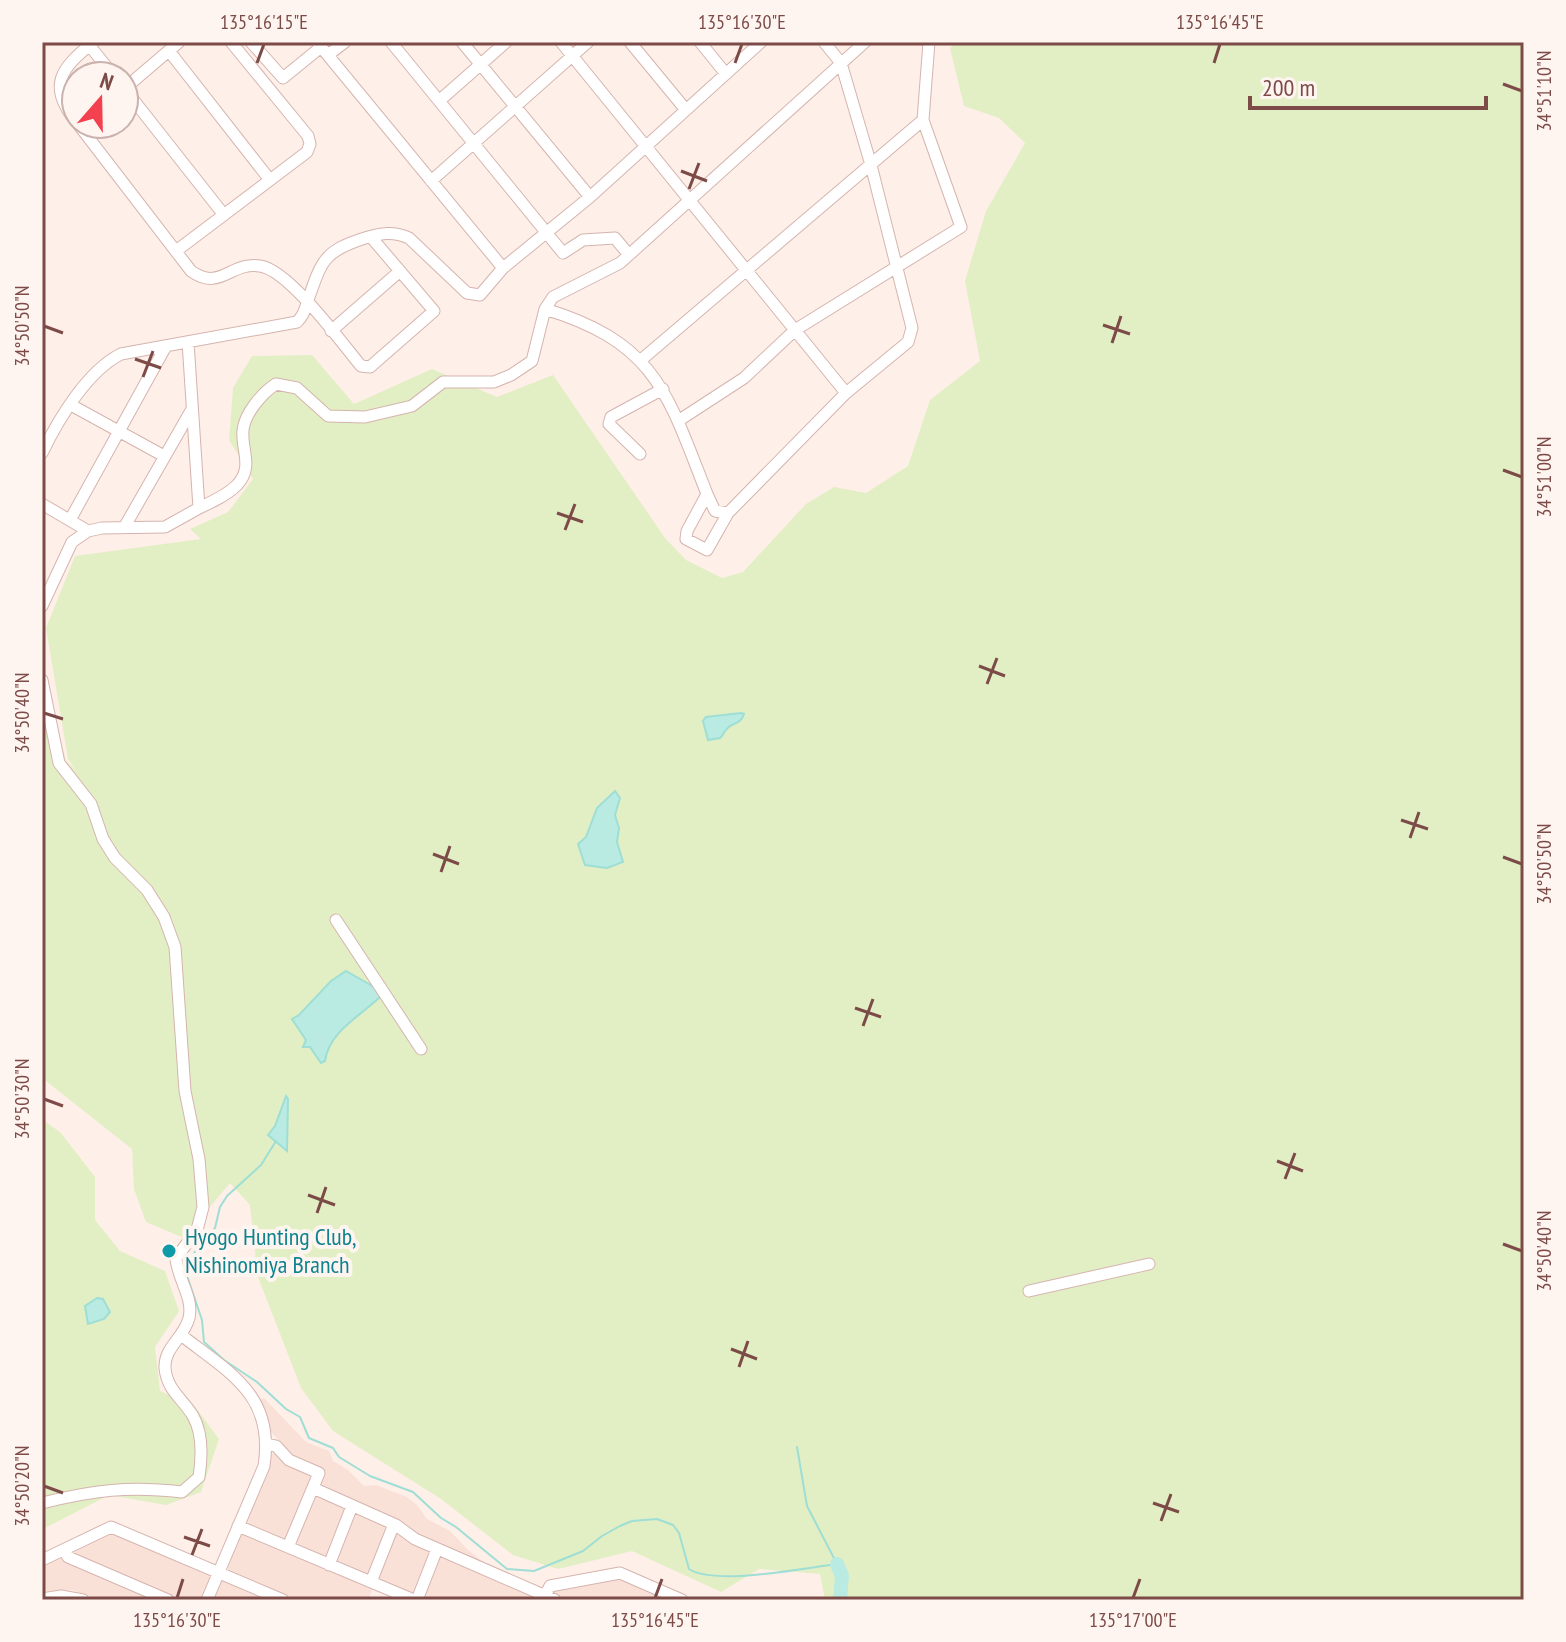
<svg xmlns="http://www.w3.org/2000/svg" width="1566" height="1642" viewBox="0 0 1566 1642" font-family="'PT Sans Narrow',sans-serif">
<style>
.residential{fill:#f9e1d8}
.green{fill:#e2efc4;fill-rule:evenodd}
.water{fill:#b9ebe3;stroke:#9eded5;stroke-width:2}
.lines{fill:none;stroke-linecap:round;stroke-linejoin:round}
.stream{stroke:#9eded5;stroke-width:2}
.river{stroke:#b9ebe3;stroke-width:14}
.minor-casing{stroke:#d5b4ae;stroke-width:13}
.minor{stroke:#fff;stroke-width:11}
.ticks{fill:none;stroke:#7c4b48;stroke-width:3}
.culture-dot{fill:#0f9aa8;stroke:#fff5f0;stroke-width:3}
.labels{text-anchor:middle;stroke-width:8;stroke-linejoin:round;paint-order:stroke}
.culture-label{font-size:24px;fill:#0d838f;stroke:#fff5f0;text-anchor:start}
.neatline{fill:none;stroke:#7c4b48;stroke-width:3}
.ticks-label{font-size:20px;text-anchor:middle;fill:#7c4b48}
</style>
<rect width="100%" height="100%" fill="#feefe8"/>
<path class="residential" d="M 264,1398 L 306,1442 L 329,1451 L 333,1461 L 348,1470 L 364,1486 L 376,1485 L 407,1497 L 417,1505 L 427,1519 L 450,1531 L 468,1550 L 493,1569 L 416,1536 L 321,1488 L 319,1482 L 271,1432 L 260,1400 Z
M 278,1452 L 310,1472 L 313,1478 L 288,1538 L 283,1541 L 249,1527 L 248,1521 L 269,1468 L 272,1454 Z
M 318,1495 L 345,1507 L 347,1512 L 330,1555 L 324,1558 L 296,1547 L 293,1541 L 312,1497 Z
M 359,1512 L 386,1524 L 389,1529 L 370,1574 L 365,1576 L 337,1564 L 336,1558 L 353,1514 Z
M 110,1532 L 210,1573 L 212,1578 L 204,1600 L 177,1600 L 72,1555 L 73,1549 Z
M 394,1532 L 401,1532 L 429,1550 L 432,1556 L 417,1591 L 411,1594 L 379,1582 L 376,1576 Z
M 247,1533 L 373,1588 L 368,1600 L 290,1600 L 230,1574 L 228,1568 L 241,1535 Z
M 443,1556 L 537,1596 L 538,1600 L 424,1599 L 422,1594 L 437,1558 Z
M 56,1558 L 60,1558 L 157,1600 L 100,1600 L 72,1590 L 42,1591 L 42,1565 Z
M 620,1578 L 671,1600 L 564,1600 L 553,1595 L 556,1589 Z
M 226,1580 L 272,1600 L 213,1600 L 221,1582 Z"/>
<path class="green" d="M 957,42 L 1524,42 L 1524,1600 L 825,1600 L 820,1574 L 759,1569 L 721,1592 L 632,1551 L 558,1569 L 513,1555 L 441,1499 L 333,1431 L 301,1388 L 258,1277 L 250,1205 L 230,1183 L 184,1238 L 146,1222 L 134,1189 L 132,1149 L 42,1078 L 42,670 L 66,761 L 76,770 L 68,759 L 46,628 L 75,556 L 201,539 L 190,529 L 228,512 L 253,479 L 229,440 L 233,388 L 252,356 L 312,355 L 354,404 L 432,369 L 497,397 L 553,375 L 665,538 L 686,560 L 722,578 L 743,572 L 806,504 L 834,487 L 866,493 L 908,466 L 930,400 L 980,361 L 965,281 L 986,211 L 1025,143 L 999,118 L 964,106 L 950,48 ZM 285,1097 L 286,1150 L 268,1135 L 275,1126 Z
M 42,1119 L 61,1133 L 95,1177 L 95,1220 L 120,1251 L 165,1271 L 179,1311 L 155,1347 L 160,1391 L 193,1404 L 219,1439 L 201,1492 L 166,1505 L 109,1495 L 47,1527 L 42,1525 Z"/>
<path class="water" d="M 741,713 L 744,714 C 740,726 731,722 726,730 C 723,733 723,736 720,738 L 708,740 L 703,721 L 706,717 Z
M 615,791 L 620,798 L 615,815 L 619,828 L 617,842 L 623,862 L 607,868 L 585,865 L 578,844 L 586,837 L 597,808 Z
M 346,971 L 381,991 L 382,995 C 361,1016 329,1031 325,1061 L 321,1063 L 310,1047 L 303,1047 L 306,1040 L 292,1019 L 299,1015 L 331,981 Z
M 286,1096 L 288,1099 L 287,1151 L 268,1135 L 275,1126 Z
M 97,1298 L 103,1299 L 110,1312 L 104,1319 L 88,1324 L 85,1306 Z"/>
<g class="lines">
<path class="stream" d="M 276,1141 L 261,1165 L 227,1196 L 220,1207 L 215,1228 L 186,1263 L 185,1270 L 202,1320 L 204,1342 L 224,1360 L 257,1382 L 286,1409 L 300,1417 L 309,1438 L 333,1448 L 339,1457 L 370,1476 L 413,1492 L 441,1518 L 456,1527 L 507,1569 L 534,1571 L 583,1551 L 602,1536 L 620,1526 L 632,1521 L 657,1519 L 673,1525 L 679,1533 L 689,1569 C 715,1586 804,1568 837,1564 L 807,1506 L 797,1447"/>
<path class="river" d="M 837,1564 L 842,1576 L 840,1600"/>
<defs>
<path id="minor" d="M 251,42 L 283,78 L 321,47
M 317,42 L 503,268
M 391,42 L 563,253 L 583,240 L 615,238 L 629,255
M 462,42 L 590,197
M 561,42 L 846,393
M 630,42 L 686,110
M 700,42 L 726,74
M 89,45 L 114,76
M 169,51 L 270,180
M 328,55 L 345,42
M 124,88 L 224,215
M 124,89 L 179,42
M 439,101 L 506,42
M 76,122 C 47,84 61,69 93,42
M 78,124 L 191,271 C 220,292 231,261 260,266 C 289,270 341,342 361,366 L 370,367 L 434,311 L 371,237
M 431,181 L 588,42
M 176,251 L 307,152 L 310,144 L 308,136 L 231,42
M 545,309 C 657,343 668,395 707,494 L 687,531 L 686,539 L 707,550 L 728,513 L 846,393 L 908,342 L 912,328 L 871,165 L 841,63 L 824,42
M 331,331 L 400,271
M 641,360 L 923,120
M 71,405 L 164,456
M 678,421 L 744,378 L 795,330 L 961,227 L 923,120 L 929,42
M 42,453 C 58,420 87,371 121,354 L 297,322 C 304,315 305,309 308,300 C 322,260 324,251 365,238 C 382,233 393,231 409,238 L 467,293 L 480,295 L 503,268 L 590,197 L 761,42
M 640,454 L 609,424 L 611,417 L 663,389
M 707,494 L 715,511 L 728,513
M 42,504 L 88,531
M 199,508 C 212,502 227,495 237,485 C 254,467 241,450 243,430 C 245,413 262,393 276,384 L 297,388 L 328,416 L 365,417 L 412,406 L 443,382 L 494,382 L 511,375 L 532,361 L 545,309 L 553,297 L 620,263 L 865,42
M 70,520 L 166,346
M 125,526 L 192,409
M 42,606 L 72,542 L 88,531 L 102,528 L 165,527 L 199,508 L 188,342
M 42,680 L 59,763 L 91,804 L 103,839 L 115,858 L 147,890 L 164,917 L 175,947 L 185,1091 L 199,1159 L 203,1207 L 197,1230 L 176,1258 C 177,1278 194,1298 189,1318 C 184,1338 164,1347 165,1368 C 167,1390 182,1398 193,1416 C 203,1433 202,1457 199,1477 L 182,1492 C 129,1486 94,1490 42,1503
M 336,920 L 421,1049
M 1029,1291 L 1149,1264
M 181,1335 C 230,1373 275,1395 264,1466 L 207,1600
M 267,1444 L 276,1446 L 289,1460 L 319,1473 L 288,1547
M 313,1488 L 396,1525 L 415,1539 L 555,1600
M 238,1526 L 414,1600
M 64,1550 L 68,1557 L 168,1600
M 42,1560 L 111,1527 L 283,1600
M 329,1565 L 352,1506
M 371,1582 L 394,1524
M 42,1599 L 61,1596 L 83,1600
M 417,1600 L 437,1549
M 543,1600 L 550,1586 L 620,1573 L 682,1600"/>
</defs>
<use href="#minor" class="minor-casing"/>
<use href="#minor" class="minor"/>
</g>
<path class="ticks" d="M 257,63 L 264,44M 735,63 L 742,44M 1214,63 L 1220,44M 1503,84 L 1522,91M 681,171 L 707,181M 689,189 L 699,163M 1103,325 L 1130,334M 44,326 L 63,333M 1112,343 L 1121,316M 135,359 L 161,368M 143,377 L 153,351M 1503,470 L 1522,477M 557,513 L 583,522M 565,530 L 575,504M 979,666 L 1005,676M 987,684 L 997,658M 44,713 L 63,719M 1401,820 L 1428,829M 1410,838 L 1419,812M 433,854 L 459,864M 1503,857 L 1522,864M 441,872 L 450,846M 855,1008 L 881,1017M 863,1026 L 873,999M 44,1099 L 63,1106M 1277,1161 L 1303,1171M 1285,1179 L 1295,1153M 308,1195 L 335,1205M 317,1213 L 326,1187M 1503,1244 L 1522,1251M 731,1349 L 757,1359M 739,1367 L 748,1341M 44,1486 L 63,1493M 1153,1503 L 1179,1512M 1161,1521 L 1171,1494M 184,1537 L 210,1546M 192,1555 L 202,1529M 177,1598 L 183,1579M 655,1598 L 662,1579M 1133,1598 L 1140,1579"/>
<circle class="culture-dot" cx="169" cy="1251" r="8"/>
<g class="labels">
<g class="culture-label">
<text x="185" y="1245">Hyogo Hunting Club,<tspan x="185" dy="28">Nishinomiya Branch</tspan></text>
</g>
</g>
<rect width="1566" height="1642" fill="none" stroke="#fff5f0" stroke-width="88"/>
<g transform="translate(100 100) rotate(20)"><circle r="38" fill="#fff5f0" stroke="#cbb1ad" stroke-width="2"/>
<path d="M0-6L14 30L0 20L-14 30Z" fill="#f4414f"/>
<text y="-12" font-size="22" font-weight="bold" text-anchor="middle" fill="#7c4b48">N</text>
</g>
<path d="M1250 96v12h236v-12" fill="none" stroke="#7c4b48" stroke-width="4"/>
<text x="1262" y="96" font-size="24" fill="#7c4b48" stroke="#fff5f0" stroke-width="6" paint-order="stroke">200 m</text>
<rect x="44" y="44" width="1478" height="1554" class="neatline"/>
<g class="ticks-label">
<text x="264" y="29">135°16'15"E</text>
<text x="742" y="29">135°16'30"E</text>
<text x="1220" y="29">135°16'45"E</text>
<text transform="translate(1544 91) rotate(-90)" y="7">34°51'10"N</text>
<text transform="translate(22 326) rotate(-90)" y="7">34°50'50"N</text>
<text transform="translate(1544 477) rotate(-90)" y="7">34°51'00"N</text>
<text transform="translate(22 713) rotate(-90)" y="7">34°50'40"N</text>
<text transform="translate(1544 864) rotate(-90)" y="7">34°50'50"N</text>
<text transform="translate(22 1099) rotate(-90)" y="7">34°50'30"N</text>
<text transform="translate(1544 1251) rotate(-90)" y="7">34°50'40"N</text>
<text transform="translate(22 1486) rotate(-90)" y="7">34°50'20"N</text>
<text x="177" y="1627">135°16'30"E</text>
<text x="655" y="1627">135°16'45"E</text>
<text x="1133" y="1627">135°17'00"E</text>
</g>
</svg>
